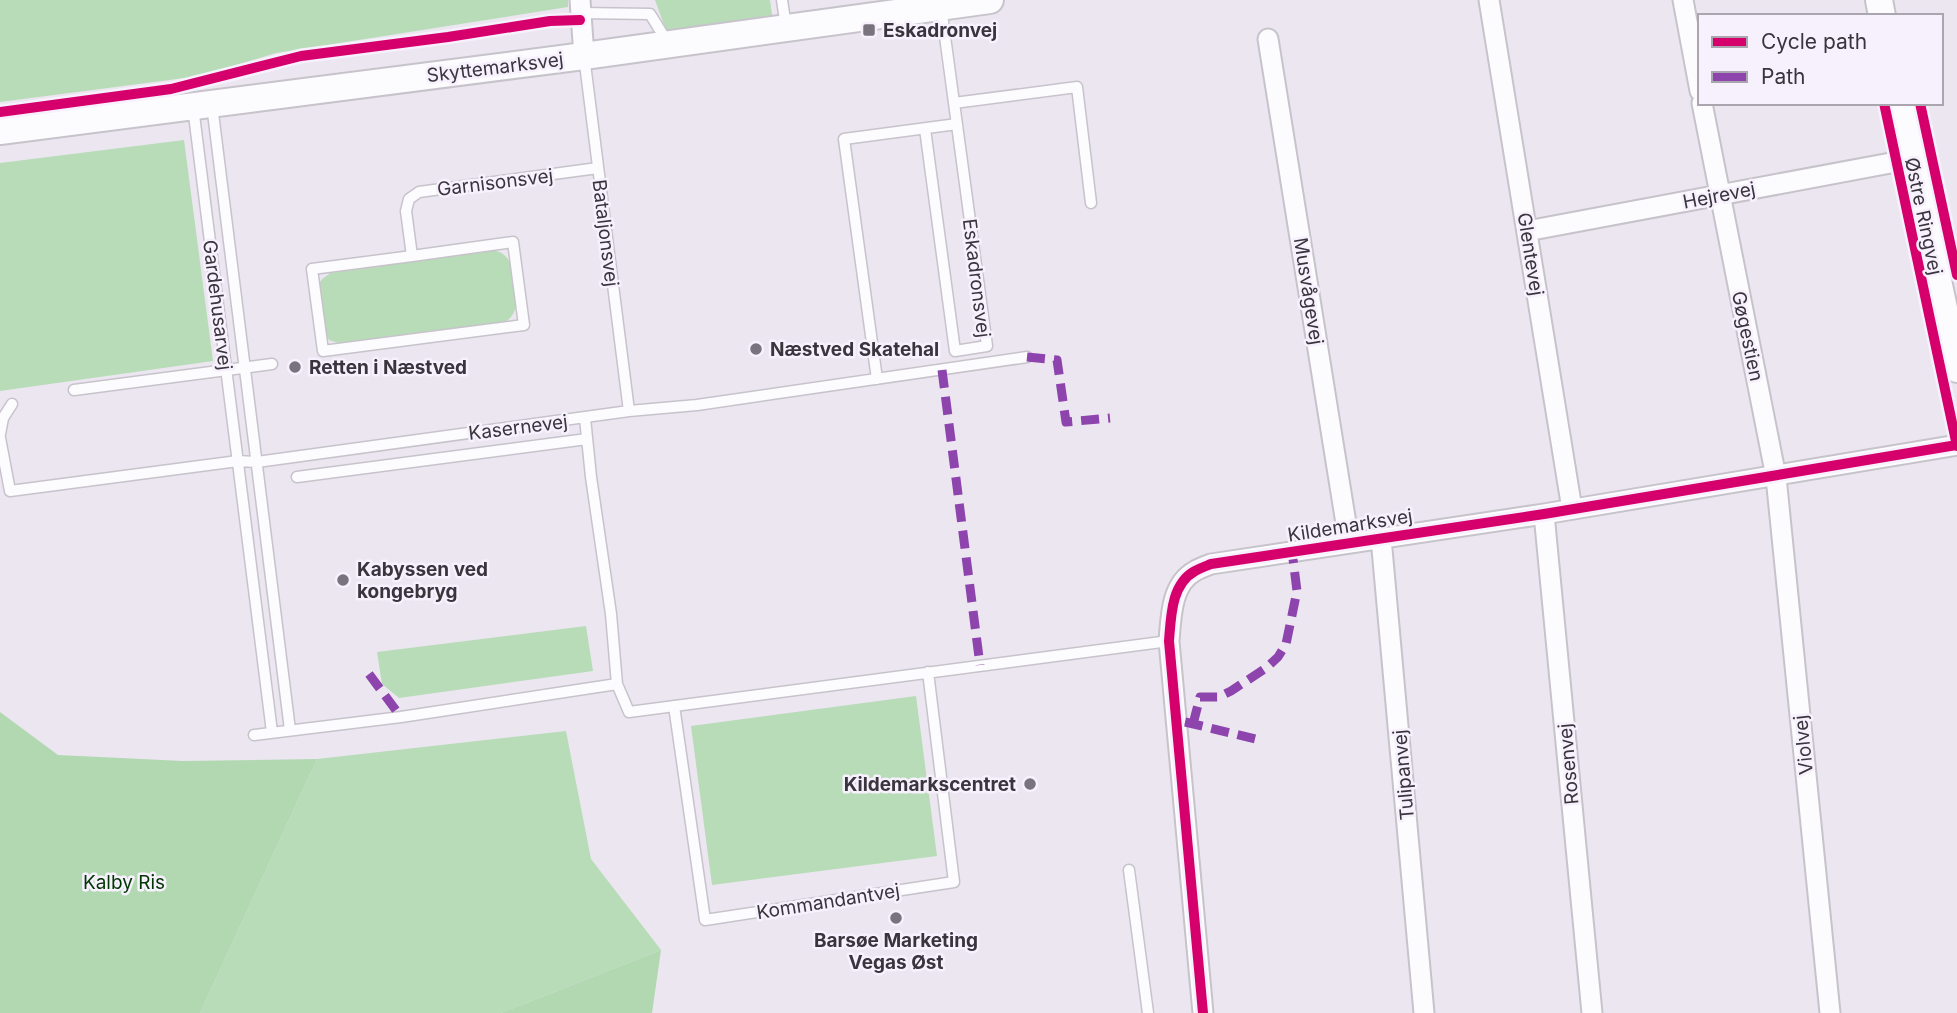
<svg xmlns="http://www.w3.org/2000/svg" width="1957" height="1013" viewBox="0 0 1957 1013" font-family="Inter,sans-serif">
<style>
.green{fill:#b7dcb7}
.forest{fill:#b2d8b2}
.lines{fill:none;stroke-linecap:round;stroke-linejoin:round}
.lane-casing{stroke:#c7c3cb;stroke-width:13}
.street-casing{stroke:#c7c3cb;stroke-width:23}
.secondary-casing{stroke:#c7c3cb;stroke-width:30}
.lane{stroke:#fcfbfd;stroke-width:10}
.street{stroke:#fcfbfd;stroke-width:19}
.secondary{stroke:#fcfbfd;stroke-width:26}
.quiet{stroke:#8e44ad;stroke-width:9;stroke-dasharray:18 9;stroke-linecap:butt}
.cycleway-casing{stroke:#f7f0fd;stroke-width:15}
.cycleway{stroke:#d6006c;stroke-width:10}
.poi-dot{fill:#78737c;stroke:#f7f0fd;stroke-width:2.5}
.labels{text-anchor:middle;stroke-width:5;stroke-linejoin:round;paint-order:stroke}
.poi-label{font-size:19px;font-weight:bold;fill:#3a353d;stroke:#f7f0fd;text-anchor:start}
.street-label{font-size:19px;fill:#3a353d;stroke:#f7f0fd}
.park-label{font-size:19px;fill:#003602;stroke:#f7f0fd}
</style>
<rect width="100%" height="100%" fill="#ece6f1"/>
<path class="green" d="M 0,0 L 568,0 L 568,7 L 276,53 L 200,76 L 0,102 Z
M 655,0 L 770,0 L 773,21 L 668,36 Z
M 184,140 L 213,361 L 0,391 L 0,163 Z
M 491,250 C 512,252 512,269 514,287 C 515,294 517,303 515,309 C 514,315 509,319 505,323 L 341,344 L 329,340 C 324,332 316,294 319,285 C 320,279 326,277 330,273 Z
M 586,626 L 593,671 L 399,698 L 382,684 L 377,652 Z
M 916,696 L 937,856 L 712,885 L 691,726 Z
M 566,731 L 591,859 L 661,950 L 501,1013 L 200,1013 L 317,759 Z"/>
<path class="forest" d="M 0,712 L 58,755 L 183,761 L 317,759 L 200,1013 L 0,1013 Z
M 661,950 L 652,1013 L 501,1013 Z"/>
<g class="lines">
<defs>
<path id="lane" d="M 782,0 L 786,27
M 580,13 L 650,14 L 668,43
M 584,56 L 629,411
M 954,103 L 1077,87 L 1091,203
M 212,105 L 290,730
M 193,107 L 272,732
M 925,129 L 955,351 L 987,346 L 941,7
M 412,256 L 513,242 L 524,325 L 323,351 L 312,269 L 412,256 L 406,211 L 409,199 L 419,192 L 598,168
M 877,379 L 844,139 L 957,124
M 74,390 L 272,364
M 585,418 L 591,477 L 611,614 L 617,684
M 0,434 L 3,418 L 12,404
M 0,438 L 10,491 L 238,461 L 257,462 L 629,411 L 697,405 L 1027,357
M 297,477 L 587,439
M 674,706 L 705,920 L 954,882 L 928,672
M 254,735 L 401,717 L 617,684 L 629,712 L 1169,641
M 1129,870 L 1148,1013"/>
<path id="street" d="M 580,0 L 584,56
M 1489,0 L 1572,509
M 1683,0 L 1700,91
M 1268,39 L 1349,542
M 1702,103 L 1776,477 L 1830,1013
M 1527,231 L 1912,159
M 1544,514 L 1592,1013
M 1381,538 L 1424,1013
M 1203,1013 L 1169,641 C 1171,617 1171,584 1195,571 C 1200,568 1206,566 1211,564 L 1544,514 L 1957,445"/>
<path id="secondary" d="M 1879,0 L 1882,16
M 1900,103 L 1957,369
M 0,131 L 584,56 L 990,0"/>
</defs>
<use href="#lane" class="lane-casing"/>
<use href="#street" class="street-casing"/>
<use href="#secondary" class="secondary-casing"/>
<use href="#lane" class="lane"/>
<use href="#street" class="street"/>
<use href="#secondary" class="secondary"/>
<path class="quiet" d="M 1027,357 L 1057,360 L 1066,422 L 1110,418
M 942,370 L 980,665
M 369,674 L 401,717
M 1185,722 L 1260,740
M 1193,724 L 1200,697 L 1219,697 L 1231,691 L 1266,668 L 1278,657 L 1286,644 L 1297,591 L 1292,551"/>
<defs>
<path id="cycleway" d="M 1884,103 L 1957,446
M 1920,103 L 1957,275
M 0,112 L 171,89 L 301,56 L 448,37 L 550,21 L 580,20
M 1203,1013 L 1169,641 C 1171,617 1171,584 1195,571 C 1200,568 1206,566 1211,564 L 1544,514 L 1957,445"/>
</defs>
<use href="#cycleway" class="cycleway-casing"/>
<use href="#cycleway" class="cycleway"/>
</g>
<g class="poi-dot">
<rect x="862" y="23" width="14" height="14" rx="3.5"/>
<circle cx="756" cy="349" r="7"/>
<circle cx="295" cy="367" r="7"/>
<circle cx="343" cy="580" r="7"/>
<circle cx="1030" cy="784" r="7"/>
<circle cx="896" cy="918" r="7"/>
</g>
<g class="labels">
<g class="poi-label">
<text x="883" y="37">Eskadronvej</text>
<text x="770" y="356">Næstved Skatehal</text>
<text x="309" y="374">Retten i Næstved</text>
<text x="357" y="576">Kabyssen ved<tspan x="357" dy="22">kongebryg</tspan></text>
<text x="1016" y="791" text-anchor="end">Kildemarkscentret</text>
<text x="896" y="947" text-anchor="middle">Barsøe Marketing<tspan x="896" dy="22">Vegas Øst</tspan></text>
</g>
<g class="street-label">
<text transform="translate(495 67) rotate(-7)" y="7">Skyttemarksvej</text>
<text transform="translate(495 182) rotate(-7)" y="7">Garnisonsvej</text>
<text transform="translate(1719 195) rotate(-11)" y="7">Hejrevej</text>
<text transform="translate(1924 216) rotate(78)" y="7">Østre Ringvej</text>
<text transform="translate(606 233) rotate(83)" y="7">Bataljonsvej</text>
<text transform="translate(1531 254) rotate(81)" y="7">Glentevej</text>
<text transform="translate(977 278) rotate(83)" y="7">Eskadronsvej</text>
<text transform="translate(1309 291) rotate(81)" y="7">Musvågevej</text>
<text transform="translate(218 305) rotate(83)" y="7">Gardehusarvej</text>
<text transform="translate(1748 336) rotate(78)" y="7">Gøgestien</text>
<text transform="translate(518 427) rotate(-7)" y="7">Kasernevej</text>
<text transform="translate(1350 525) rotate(-9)" y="7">Kildemarksvej</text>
<text transform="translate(1803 745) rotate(-96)" y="7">Violvej</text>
<text transform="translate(1568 764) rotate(-95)" y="7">Rosenvej</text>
<text transform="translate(1403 775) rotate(-95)" y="7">Tulipanvej</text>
<text transform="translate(828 901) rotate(-9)" y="7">Kommandantvej</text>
</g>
<g class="park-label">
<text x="124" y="889">Kalby Ris</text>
</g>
</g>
<rect x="1698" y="14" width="245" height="91" fill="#f7f0fd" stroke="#aba5b0" stroke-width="2"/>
<rect x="1712" y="37" width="35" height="10" fill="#d6006c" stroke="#aba5b0" stroke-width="2"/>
<text x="1761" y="49" font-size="21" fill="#3a353d">Cycle path</text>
<rect x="1712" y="72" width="35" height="10" fill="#8e44ad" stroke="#aba5b0" stroke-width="2"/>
<text x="1761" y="84" font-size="21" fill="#3a353d">Path</text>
</svg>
